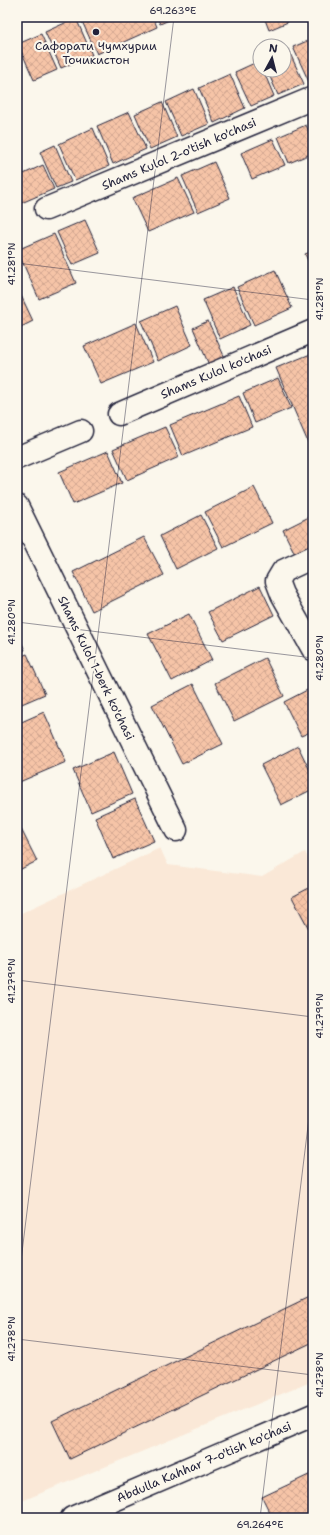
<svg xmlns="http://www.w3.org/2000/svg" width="330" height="1535" viewBox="0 0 330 1535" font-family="'Shantell Sans',sans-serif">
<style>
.built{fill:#fae8d7}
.building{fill:url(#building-cross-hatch);stroke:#22223b}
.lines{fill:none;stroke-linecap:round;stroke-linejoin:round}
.minor-casing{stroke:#22223b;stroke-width:25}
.minor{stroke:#fbf7ec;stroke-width:22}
.ticks{fill:none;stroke:#22223b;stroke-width:1;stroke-opacity:0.45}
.poi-dot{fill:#22223b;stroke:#fbf7ec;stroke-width:1.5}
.labels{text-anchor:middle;stroke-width:4;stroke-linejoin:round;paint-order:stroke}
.poi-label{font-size:12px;fill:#22223b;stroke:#fbf7ec}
.street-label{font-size:12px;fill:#22223b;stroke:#fbf7ec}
.neatline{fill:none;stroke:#22223b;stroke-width:1.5}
.ticks-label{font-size:10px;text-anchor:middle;fill:#22223b}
</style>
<defs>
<pattern id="building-cross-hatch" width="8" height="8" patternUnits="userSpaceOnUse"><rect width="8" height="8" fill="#f6c4a7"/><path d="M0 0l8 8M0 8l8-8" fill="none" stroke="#d3a891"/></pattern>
</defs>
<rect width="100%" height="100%" fill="#fbf7ec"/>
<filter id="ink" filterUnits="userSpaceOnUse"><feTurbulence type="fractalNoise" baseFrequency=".025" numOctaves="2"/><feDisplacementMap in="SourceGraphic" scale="8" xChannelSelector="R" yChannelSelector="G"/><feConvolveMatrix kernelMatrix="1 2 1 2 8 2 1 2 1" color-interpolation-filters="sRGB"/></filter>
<g filter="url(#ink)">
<path class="built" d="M 160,848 L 168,865 L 262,877 L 305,852 L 313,867 L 313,1381 L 17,1503 L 17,915 Z"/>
<path class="building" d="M 80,17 L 153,17 L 157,27 L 97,54 Z
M 157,17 L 176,17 L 160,24 Z
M 264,17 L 286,17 L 288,22 L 269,30 Z
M 76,18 L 92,55 L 61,68 L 45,32 Z
M 41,34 L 57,70 L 34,80 L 18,44 Z
M 312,39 L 313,80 L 309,82 L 293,47 Z
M 288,49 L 304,84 L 278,95 L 267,70 L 284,70 L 284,51 Z
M 259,61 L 260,70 L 263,70 L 274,96 L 251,106 L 235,72 Z
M 230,74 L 245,108 L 214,123 L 199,88 Z
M 194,89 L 209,124 L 181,136 L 166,102 Z
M 162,102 L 177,137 L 150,149 L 135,114 Z
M 129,112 L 146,149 L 113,164 L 97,126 Z
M 306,125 L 313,142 L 313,153 L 289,163 L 278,137 Z
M 93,128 L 109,166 L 75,180 L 59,144 Z
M 273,139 L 285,165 L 252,179 L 241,153 Z
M 55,145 L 71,182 L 56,188 L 40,152 Z
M 214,162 L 230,198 L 198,212 L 182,176 Z
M 43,165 L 54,189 L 19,204 L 17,199 L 17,177 Z
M 178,178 L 194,212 L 148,232 L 132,198 Z
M 85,220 L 100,253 L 72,265 L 57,232 Z
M 54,234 L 76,283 L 39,299 L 17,250 Z
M 313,251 L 313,272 L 305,254 Z
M 275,270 L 292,308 L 254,325 L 237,287 Z
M 17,287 L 33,321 L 17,329 Z
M 233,287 L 250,325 L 220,339 L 203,300 Z
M 175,306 L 192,345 L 158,361 L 141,321 Z
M 208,321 L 225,358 L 209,365 L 193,328 Z
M 136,323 L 153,362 L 101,384 L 84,346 Z
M 313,353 L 313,454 L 276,368 Z
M 278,378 L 291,408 L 255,423 L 243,393 Z
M 239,396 L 252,427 L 183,456 L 170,425 Z
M 165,427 L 179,457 L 127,480 L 113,449 Z
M 108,451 L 122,483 L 73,504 L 59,472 Z
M 254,487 L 272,523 L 223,547 L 205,512 Z
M 201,515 L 218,548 L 176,569 L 160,536 Z
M 309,517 L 313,524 L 313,545 L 295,554 L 283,530 Z
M 144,537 L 164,575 L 92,611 L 73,572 Z
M 260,586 L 274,615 L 223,640 L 208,612 Z
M 189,614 L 212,660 L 172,681 L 148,634 Z
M 17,633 L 25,650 L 17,653 Z
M 27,654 L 45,694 L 17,706 L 17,658 Z
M 265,658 L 284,696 L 234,721 L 215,683 Z
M 193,684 L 223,744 L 182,764 L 152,705 Z
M 313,687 L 313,731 L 301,736 L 284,702 Z
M 44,712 L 66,762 L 17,783 L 17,724 Z
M 298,746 L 313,777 L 313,789 L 281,805 L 261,765 Z
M 114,752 L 132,794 L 91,812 L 73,770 Z
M 135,799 L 154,841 L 113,859 L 95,817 Z
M 17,821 L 37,861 L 17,871 Z
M 311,887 L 313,890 L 313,926 L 309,929 L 292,897 Z
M 313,1295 L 313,1342 L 70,1459 L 52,1421 Z
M 313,1473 L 313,1518 L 264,1518 L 271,1515 L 262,1497 Z"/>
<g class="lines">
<defs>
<path id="minor" d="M 46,209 L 313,98
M 119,414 L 313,331
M 17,458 L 81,431
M 17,506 L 176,830
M 313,557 L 283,571 L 277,581 L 282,594 L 313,649
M 72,1518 L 313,1415"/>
</defs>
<use href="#minor" class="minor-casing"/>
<use href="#minor" class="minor"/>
</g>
</g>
<path class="ticks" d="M 17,263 L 313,300M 17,622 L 313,658M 17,980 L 313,1017M 17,1293 L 174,17M 17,1339 L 313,1375M 260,1518 L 313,1085"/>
<circle class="poi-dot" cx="96" cy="32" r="4"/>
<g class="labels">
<g class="poi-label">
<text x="96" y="50">Сафорати Чумхурии<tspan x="96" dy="14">Точикистон</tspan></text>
</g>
<g class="street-label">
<text transform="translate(179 154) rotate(-23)" y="4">Shams Kulol 2-o'tish ko'chasi</text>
<text transform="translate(216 372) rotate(-23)" y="4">Shams Kulol ko'chasi</text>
<text transform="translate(96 668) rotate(64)" y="4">Shams Kulol 1-berk ko'chasi</text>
<text transform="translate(204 1462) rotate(-23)" y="4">Abdulla Kahhar 7-o'tish ko'chasi</text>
</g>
</g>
<rect width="330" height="1535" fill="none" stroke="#fbf7ec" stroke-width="44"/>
<g transform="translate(272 58) rotate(7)"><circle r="19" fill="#fbf7ec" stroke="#a4a2a5"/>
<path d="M0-3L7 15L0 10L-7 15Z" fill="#22223b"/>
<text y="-6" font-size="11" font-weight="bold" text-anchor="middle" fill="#22223b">N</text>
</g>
<rect x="22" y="22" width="286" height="1491" class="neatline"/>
<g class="ticks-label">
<text x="173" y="14">69.263°E</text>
<text transform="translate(11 264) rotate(-90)" y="4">41.281°N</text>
<text transform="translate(319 299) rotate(-90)" y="4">41.281°N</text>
<text transform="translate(11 622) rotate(-90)" y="4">41.280°N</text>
<text transform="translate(319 658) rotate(-90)" y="4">41.280°N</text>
<text transform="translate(11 981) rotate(-90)" y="4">41.279°N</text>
<text transform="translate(319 1016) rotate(-90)" y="4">41.279°N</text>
<text transform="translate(11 1339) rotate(-90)" y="4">41.278°N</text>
<text transform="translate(319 1375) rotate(-90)" y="4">41.278°N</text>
<text x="260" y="1528">69.264°E</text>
</g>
</svg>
